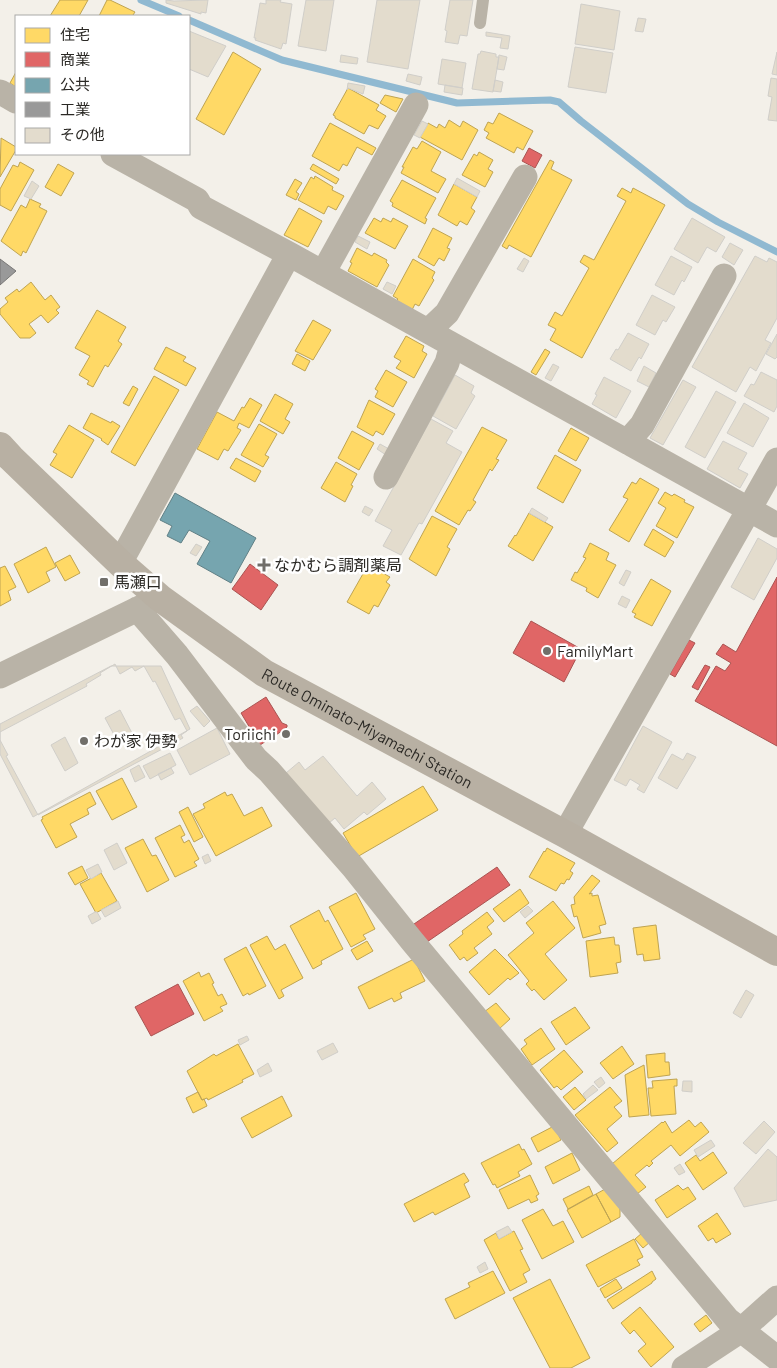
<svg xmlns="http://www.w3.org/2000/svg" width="777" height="1368" viewBox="0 0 777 1368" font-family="Barlow,'Noto Sans JP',sans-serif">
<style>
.homes{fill:#ffd966;stroke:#bfa452}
.shops{fill:#e06666;stroke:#aa5452}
.public{fill:#76a5af;stroke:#608086}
.industry{fill:#999;stroke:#787776}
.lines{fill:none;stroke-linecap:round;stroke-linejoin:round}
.stream{stroke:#90b9d1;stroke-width:7}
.building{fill:#e3dccd;stroke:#d0cec9;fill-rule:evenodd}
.service{stroke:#b9b3a7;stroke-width:12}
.minor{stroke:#b9b3a7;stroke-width:25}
.secondary{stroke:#b8b0a3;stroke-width:28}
.poi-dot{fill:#716f6a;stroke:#fff;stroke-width:2}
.labels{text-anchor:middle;stroke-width:5;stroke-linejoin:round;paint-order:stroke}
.poi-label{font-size:16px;fill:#2b2925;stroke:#fff;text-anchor:start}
.street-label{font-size:16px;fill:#2b2925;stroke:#fff}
</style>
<rect width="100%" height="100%" fill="#f3f0e9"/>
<path class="homes" d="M 60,0 L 88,0 L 79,16 L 50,16 Z
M 107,0 L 110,0 L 135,12 L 133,15 L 136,16 L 99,16 Z
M 233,52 L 261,69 L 224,135 L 196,119 Z
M 16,72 L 16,87 L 10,83 Z
M 348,88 L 379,105 L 376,110 L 386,116 L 378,129 L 369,125 L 364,134 L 335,118 L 335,116 L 333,115 Z
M 385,95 L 403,99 L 396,112 L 380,103 Z
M 499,113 L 533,131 L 523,150 L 517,147 L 514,153 L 486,138 L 489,133 L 484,130 L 488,122 L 493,124 Z
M 449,120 L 460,127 L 463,121 L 478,130 L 462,160 L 420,137 L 428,123 L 437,128 L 439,124 L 445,128 Z
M 330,123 L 376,148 L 372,155 L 357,147 L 347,166 L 343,164 L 339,171 L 312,156 Z
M 1,138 L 16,147 L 16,150 L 0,177 Z
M 422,141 L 441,152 L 431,171 L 446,179 L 438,193 L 401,173 L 404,167 L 402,167 L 413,147 L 417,149 Z
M 479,152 L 493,160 L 488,169 L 493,172 L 485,187 L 462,175 L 474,154 L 477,156 Z
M 550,160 L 554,162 L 551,169 L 572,180 L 531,257 L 509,245 L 507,249 L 502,246 Z
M 20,162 L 34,170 L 11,211 L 0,205 L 0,189 L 13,165 L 18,167 Z
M 58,164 L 74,173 L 61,196 L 45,187 Z
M 313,164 L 339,179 L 336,184 L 310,169 Z
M 315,176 L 333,187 L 332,190 L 344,196 L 336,210 L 328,206 L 324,214 L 298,200 L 311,177 L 314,179 Z
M 295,179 L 302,183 L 296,192 L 299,194 L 296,200 L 286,195 Z
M 402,180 L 436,198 L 425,218 L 427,219 L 425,224 L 392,206 L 393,203 L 390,201 Z
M 454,184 L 477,197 L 471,208 L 475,211 L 467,225 L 460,221 L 457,226 L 438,215 Z
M 622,188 L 631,193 L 633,188 L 665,205 L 582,358 L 550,340 L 556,329 L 548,325 L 555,312 L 562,316 L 589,268 L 580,262 L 584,255 L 594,260 L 626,201 L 617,196 Z
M 30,199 L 41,204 L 39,207 L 47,211 L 26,253 L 23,251 L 21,256 L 1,241 L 21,205 L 26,208 Z
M 299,208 L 322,221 L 308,247 L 284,235 Z
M 374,218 L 381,222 L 383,218 L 391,222 L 393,218 L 408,226 L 395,249 L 365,233 Z
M 433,228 L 452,238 L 447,248 L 450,249 L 444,261 L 439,258 L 434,266 L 418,257 Z
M 357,248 L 372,256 L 374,253 L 387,260 L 386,262 L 389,265 L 377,287 L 348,271 L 352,263 L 350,262 Z
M 413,259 L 435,272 L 432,278 L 434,280 L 419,306 L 415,304 L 412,310 L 396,301 L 398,299 L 393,296 Z
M 31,282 L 45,300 L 51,295 L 60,307 L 56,310 L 59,313 L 48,323 L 41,315 L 29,324 L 36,333 L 30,338 L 20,338 L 0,314 L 0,309 L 8,302 L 5,298 L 17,289 L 19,292 Z
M 97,310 L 126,327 L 118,341 L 122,344 L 108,367 L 105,365 L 93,387 L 87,384 L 89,381 L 79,375 L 90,356 L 75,348 Z
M 313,320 L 331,330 L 313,360 L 295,351 Z
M 406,336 L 424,346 L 422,351 L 427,354 L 414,378 L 396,368 L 401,361 L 394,357 Z
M 166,347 L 186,357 L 183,361 L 196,368 L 186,386 L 154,369 Z
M 545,349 L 550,352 L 536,375 L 531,372 Z
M 297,354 L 310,361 L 305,371 L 292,364 Z
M 386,370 L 407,382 L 393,407 L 375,397 L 378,391 L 375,389 Z
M 154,376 L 179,390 L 135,466 L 111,452 Z
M 133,386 L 138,389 L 129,406 L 123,403 Z
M 275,394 L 293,404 L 285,419 L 290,422 L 283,434 L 260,421 Z
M 250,398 L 262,405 L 249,428 L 239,423 L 237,428 L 241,430 L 228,451 L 224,449 L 218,460 L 197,449 L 217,412 L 234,421 L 242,407 L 244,408 Z
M 369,400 L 395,414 L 383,435 L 376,431 L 373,436 L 357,427 Z
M 91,413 L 111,423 L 112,421 L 120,426 L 108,445 L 101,440 L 102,439 L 83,428 Z
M 259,424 L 277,434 L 265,455 L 269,457 L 263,467 L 241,455 Z
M 69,425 L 94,440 L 72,478 L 50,465 L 57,454 L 53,452 Z
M 482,427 L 507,440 L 496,459 L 499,460 L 492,471 L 490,469 L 473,500 L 476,502 L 470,511 L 468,510 L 459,525 L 435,511 Z
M 571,428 L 589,438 L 576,461 L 558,451 Z
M 352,431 L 374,443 L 359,470 L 338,458 Z
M 555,455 L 581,470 L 563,503 L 537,488 Z
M 236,458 L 261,471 L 255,482 L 230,468 Z
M 336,462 L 357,474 L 351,485 L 353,486 L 345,502 L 321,488 Z
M 640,478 L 659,489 L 629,542 L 609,530 L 628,499 L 623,497 L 632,482 L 636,484 Z
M 665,492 L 672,496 L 674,494 L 685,500 L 684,502 L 694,507 L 677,538 L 656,526 L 666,508 L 658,503 Z
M 529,513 L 553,527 L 533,561 L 508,546 L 515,535 L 516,536 Z
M 432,516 L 457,529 L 447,547 L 450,549 L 436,576 L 409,559 Z
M 653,529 L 674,542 L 665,557 L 644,545 Z
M 590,543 L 609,553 L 606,560 L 616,565 L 598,598 L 586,591 L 587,588 L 571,580 L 575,572 L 577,573 L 586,558 L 583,557 Z
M 46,547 L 56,567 L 46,572 L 50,581 L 28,593 L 14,564 Z
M 70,555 L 80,573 L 65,581 L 55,563 Z
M 368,565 L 390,577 L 386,582 L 390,585 L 378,607 L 374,605 L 369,614 L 347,602 Z
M 5,566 L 16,587 L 8,591 L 11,600 L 0,606 L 0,568 Z
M 651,579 L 671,591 L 652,626 L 634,617 L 636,614 L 632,612 Z
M 122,778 L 137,807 L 112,820 L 96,791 Z
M 423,786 L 438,810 L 357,857 L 343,833 Z
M 90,792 L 96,804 L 87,809 L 89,814 L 70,824 L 77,837 L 56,848 L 41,820 L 43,819 L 42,817 Z
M 225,792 L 227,796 L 232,794 L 244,816 L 262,807 L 272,826 L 216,856 L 193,814 L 205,808 L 203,804 Z
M 188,807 L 203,837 L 194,842 L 179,812 Z
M 180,825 L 185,835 L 181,837 L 184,843 L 189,840 L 199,859 L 194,862 L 197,866 L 175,877 L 155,838 Z
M 143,839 L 152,856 L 156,855 L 169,880 L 147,892 L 125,848 Z
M 547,848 L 575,863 L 570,871 L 573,873 L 569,880 L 567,879 L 564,884 L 561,883 L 556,891 L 529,877 L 544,851 L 545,852 Z
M 82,866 L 88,878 L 75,885 L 68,873 Z
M 101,873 L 117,901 L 96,913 L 80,884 Z
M 592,875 L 600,881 L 589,894 L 592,893 L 592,896 L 598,895 L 606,924 L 599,926 L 601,933 L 583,938 L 577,916 L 574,917 L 571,905 L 575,904 L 574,897 Z
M 520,889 L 529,903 L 504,922 L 493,909 Z
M 356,893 L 375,929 L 363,935 L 366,939 L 351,947 L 329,907 Z
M 553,901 L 575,928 L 545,954 L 567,980 L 544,1000 L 534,989 L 532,991 L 526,984 L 529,981 L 508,955 L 534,933 L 526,923 Z
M 319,910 L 325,922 L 328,920 L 343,949 L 321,961 L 322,964 L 313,969 L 290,926 Z
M 487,912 L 494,921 L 487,927 L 492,934 L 474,948 L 478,953 L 467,961 L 464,957 L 460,960 L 449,945 L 463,934 L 462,931 Z
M 656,925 L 660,959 L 644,961 L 643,954 L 637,955 L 633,928 Z
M 267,936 L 275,950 L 285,944 L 303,978 L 281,990 L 284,996 L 279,999 L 250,945 Z
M 614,937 L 615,945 L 619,945 L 621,962 L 616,963 L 618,973 L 590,977 L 586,941 Z
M 367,941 L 373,951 L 357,960 L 351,950 Z
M 246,947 L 266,986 L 249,995 L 248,993 L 243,996 L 224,959 Z
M 495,949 L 519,973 L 510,980 L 508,978 L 489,995 L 469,972 Z
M 414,959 L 425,981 L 400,993 L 402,998 L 394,1002 L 392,998 L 369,1009 L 358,987 Z
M 199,972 L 201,977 L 209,973 L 214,983 L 212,984 L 218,996 L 222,994 L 227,1004 L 220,1007 L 223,1011 L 204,1021 L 183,981 Z
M 496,1003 L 510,1019 L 499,1029 L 484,1012 Z
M 575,1007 L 590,1028 L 566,1045 L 551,1022 Z
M 541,1028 L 555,1049 L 532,1065 L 521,1049 L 527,1044 L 524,1040 Z
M 238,1044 L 254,1074 L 242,1080 L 243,1082 L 208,1100 L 207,1098 L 202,1100 L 187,1071 L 214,1054 L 216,1056 Z
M 622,1046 L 634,1064 L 613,1079 L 600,1063 Z
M 564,1050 L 583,1072 L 561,1090 L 557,1086 L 554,1088 L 540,1070 Z
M 665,1053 L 665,1062 L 669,1062 L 670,1075 L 648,1078 L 646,1055 Z
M 644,1065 L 649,1115 L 629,1117 L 625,1075 Z
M 677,1079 L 677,1086 L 674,1086 L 676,1114 L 651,1116 L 648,1088 L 653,1088 L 652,1081 Z
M 575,1087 L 586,1100 L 574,1110 L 563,1097 Z
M 610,1087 L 622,1101 L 614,1107 L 622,1116 L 607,1129 L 618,1143 L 607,1152 L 575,1115 Z
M 198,1092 L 202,1100 L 204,1099 L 207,1106 L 193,1113 L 186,1098 Z
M 282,1096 L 292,1116 L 252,1138 L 241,1118 Z
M 689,1120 L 695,1127 L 701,1122 L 709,1132 L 680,1156 L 671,1145 L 651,1161 L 653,1163 L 649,1167 L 647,1165 L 635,1175 L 646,1187 L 637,1194 L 612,1164 L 662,1122 L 663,1123 L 665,1121 L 672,1133 Z
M 554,1126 L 561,1140 L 538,1152 L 531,1138 Z
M 519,1144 L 522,1150 L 524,1149 L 532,1164 L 518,1172 L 520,1176 L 497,1188 L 495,1184 L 493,1185 L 481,1163 Z
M 713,1152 L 727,1173 L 703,1190 L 685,1163 L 696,1155 L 700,1161 Z
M 572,1153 L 580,1170 L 553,1184 L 545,1167 Z
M 464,1173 L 469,1181 L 464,1184 L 470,1197 L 435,1215 L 433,1212 L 414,1222 L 404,1204 Z
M 530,1175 L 539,1194 L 536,1196 L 538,1200 L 531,1203 L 529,1199 L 508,1209 L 499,1190 Z
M 678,1185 L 683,1190 L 688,1187 L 696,1199 L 667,1218 L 655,1200 Z
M 589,1186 L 593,1195 L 568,1209 L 563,1199 Z
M 607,1188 L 620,1207 L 620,1217 L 611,1222 L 596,1194 Z
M 596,1194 L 611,1222 L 582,1238 L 567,1210 Z
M 543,1209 L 553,1226 L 563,1221 L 574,1242 L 542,1259 L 522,1220 Z
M 717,1213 L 731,1234 L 716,1243 L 713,1238 L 708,1241 L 698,1226 Z
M 514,1231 L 523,1249 L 520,1250 L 530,1270 L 523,1274 L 527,1282 L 510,1291 L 484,1240 L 496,1233 L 499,1239 Z
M 642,1233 L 650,1242 L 643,1248 L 635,1239 Z
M 634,1239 L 643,1257 L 637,1260 L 640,1265 L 598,1287 L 586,1265 Z
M 493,1271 L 505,1293 L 455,1319 L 445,1299 L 470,1287 L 468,1283 Z
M 652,1271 L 656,1279 L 652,1282 L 652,1283 L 613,1309 L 607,1300 Z
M 550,1279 L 590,1358 L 571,1368 L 550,1368 L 513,1298 Z
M 616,1279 L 622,1288 L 605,1298 L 600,1289 Z
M 640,1307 L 674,1347 L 651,1367 L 638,1351 L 646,1344 L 634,1330 L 630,1334 L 621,1323 Z
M 706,1315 L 712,1323 L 700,1332 L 694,1324 Z"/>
<path class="shops" d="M 529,148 L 542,155 L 535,168 L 522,161 Z
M 250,564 L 278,585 L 261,610 L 232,589 Z
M 777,577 L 777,746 L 695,701 L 716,666 L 725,671 L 731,663 L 716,654 L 723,644 L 736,652 Z
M 531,621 L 581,649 L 564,682 L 513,653 Z
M 689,640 L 695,643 L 675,677 L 670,674 Z
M 705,665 L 710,667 L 698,690 L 692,687 Z
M 266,697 L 282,723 L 287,725 L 287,727 L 282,731 L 260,745 L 241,713 Z
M 497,867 L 510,885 L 427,942 L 414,924 Z
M 178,984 L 194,1014 L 151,1036 L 135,1007 Z"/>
<path class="public" d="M 175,493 L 256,538 L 231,583 L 197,564 L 210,541 L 189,530 L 181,543 L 167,536 L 172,526 L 160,520 Z"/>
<path class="industry" d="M 0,259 L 16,271 L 0,285 Z"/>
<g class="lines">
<path class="stream" d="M 141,0 L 179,16
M 189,20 L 282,60 L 457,103 L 550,100 L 559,102 L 581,121 L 688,204 L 718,222 L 777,252"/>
</g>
<path class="building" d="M 166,0 L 174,1 L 208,0 L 206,13 L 201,12 L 201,14 L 166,3 Z
M 266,0 L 281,0 L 280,2 L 292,4 L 286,44 L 283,43 L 281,49 L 255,40 L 256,38 L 254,38 L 260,3 L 266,4 Z
M 306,0 L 334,0 L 326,51 L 298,46 Z
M 377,0 L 420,0 L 408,69 L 367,62 Z
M 450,0 L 473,0 L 467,36 L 460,35 L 458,44 L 445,42 L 447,31 L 445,30 Z
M 581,4 L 620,11 L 614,50 L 575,44 Z
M 638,18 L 646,19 L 643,32 L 635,31 Z
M 189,31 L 226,46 L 208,77 L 189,69 Z
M 486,32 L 510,36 L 508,49 L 500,48 L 502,38 L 486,36 Z
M 575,47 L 613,53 L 606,93 L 568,87 Z
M 481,51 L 496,54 L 496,57 L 499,57 L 493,92 L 472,89 L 478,54 L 480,54 Z
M 777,52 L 777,75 L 772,74 Z
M 341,55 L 358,58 L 357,64 L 340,62 Z
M 499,55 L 507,57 L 504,70 L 497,69 Z
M 442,59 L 466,63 L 462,88 L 438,84 Z
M 408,74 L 422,77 L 420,85 L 406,81 Z
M 771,78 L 777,79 L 777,121 L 768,120 L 772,97 L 768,96 Z
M 495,80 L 503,82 L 501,92 L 493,91 Z
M 348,83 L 365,86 L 363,94 L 348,88 L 347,90 Z
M 445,85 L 463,88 L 462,95 L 444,92 Z
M 422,121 L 428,124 L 420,138 L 414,135 Z
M 457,178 L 480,191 L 477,197 L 454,184 Z
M 32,181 L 39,186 L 31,199 L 24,196 Z
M 692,218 L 725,237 L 716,252 L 707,247 L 698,263 L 674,249 Z
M 358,236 L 370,242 L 367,249 L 355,242 Z
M 730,243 L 743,250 L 734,265 L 722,257 Z
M 671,256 L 692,267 L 684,282 L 682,280 L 674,295 L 655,285 Z
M 755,256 L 767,262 L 769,258 L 777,262 L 777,318 L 765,340 L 771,343 L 756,371 L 750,367 L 736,392 L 692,367 Z
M 524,258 L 529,261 L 523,272 L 517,269 Z
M 387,282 L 396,286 L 392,294 L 383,289 Z
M 652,295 L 675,307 L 666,322 L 663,320 L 655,335 L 636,325 Z
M 628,333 L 649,344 L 641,359 L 639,357 L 631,371 L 610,359 L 616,349 L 618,350 Z
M 777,334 L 777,357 L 775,359 L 766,354 Z
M 553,364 L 559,367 L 551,381 L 545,378 Z
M 644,366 L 656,373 L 649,387 L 637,381 Z
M 761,372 L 777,380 L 777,406 L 774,412 L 744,396 L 751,384 L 754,385 Z
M 455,375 L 474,386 L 471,393 L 475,396 L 456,429 L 433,416 Z
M 604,377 L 631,391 L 616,418 L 592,404 L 597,395 L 595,394 Z
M 683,380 L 696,387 L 663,445 L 650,438 Z
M 716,391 L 736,402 L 705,458 L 685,447 Z
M 744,403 L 769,418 L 753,447 L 727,433 Z
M 431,419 L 453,431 L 446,443 L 462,452 L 422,524 L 419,523 L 401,555 L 383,546 L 392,530 L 375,521 Z
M 723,441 L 747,453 L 738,469 L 748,474 L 740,488 L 707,469 Z
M 380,444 L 389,449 L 386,455 L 377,449 Z
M 365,506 L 373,510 L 369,516 L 362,512 Z
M 532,508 L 548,518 L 545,522 L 529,513 Z
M 758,538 L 777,549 L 777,558 L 754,600 L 731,587 Z
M 196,544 L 202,547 L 196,556 L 190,553 Z
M 626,570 L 631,572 L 624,586 L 619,583 Z
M 622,596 L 630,600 L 626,608 L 618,604 Z
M 115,664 L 120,674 L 132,667 L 135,671 L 144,666 L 153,682 L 155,681 L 175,720 L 180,718 L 187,731 L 181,735 L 183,738 L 38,815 L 6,756 L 8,755 L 0,740 L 0,732 L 87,686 L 86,684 L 101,675 L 100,673 ZM 120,710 L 133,735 L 118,742 L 105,718 ZM 65,737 L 78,763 L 65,771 L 51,745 Z
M 111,666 L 161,666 L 190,729 L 33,817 L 0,754 L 0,724 Z
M 197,706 L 210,721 L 204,727 L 190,711 Z
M 643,726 L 672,742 L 644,793 L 637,789 L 640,785 L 630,779 L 626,786 L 614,780 Z
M 217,728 L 230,754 L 190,775 L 177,750 Z
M 170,753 L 176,765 L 150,779 L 143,766 Z
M 687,753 L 696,757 L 677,789 L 658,778 L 672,754 L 683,760 Z
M 323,756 L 357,796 L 372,782 L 386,799 L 367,815 L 364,812 L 344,829 L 335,818 L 329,823 L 286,773 L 299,762 L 305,770 Z
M 139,765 L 145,777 L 135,782 L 130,770 Z
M 171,768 L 174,773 L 161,780 L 158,774 Z
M 117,843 L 127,863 L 114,870 L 104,850 Z
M 208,854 L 211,861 L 205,864 L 202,857 Z
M 98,864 L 102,872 L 91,879 L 86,870 Z
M 118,901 L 121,908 L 105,917 L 101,910 Z
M 528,906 L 533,911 L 525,918 L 520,912 Z
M 95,912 L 97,912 L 101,919 L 92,924 L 88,916 Z
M 746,990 L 754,995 L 741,1018 L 733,1013 Z
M 247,1036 L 249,1040 L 240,1045 L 238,1040 Z
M 333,1043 L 338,1052 L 322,1060 L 317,1051 Z
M 268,1063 L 272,1071 L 260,1077 L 257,1070 Z
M 601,1077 L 605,1083 L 599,1088 L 594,1082 Z
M 683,1081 L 692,1081 L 692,1092 L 682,1091 Z
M 593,1085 L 598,1090 L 586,1099 L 583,1094 Z
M 764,1121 L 775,1132 L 756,1154 L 743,1143 Z
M 711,1140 L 715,1146 L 698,1157 L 694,1150 Z
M 768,1149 L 777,1157 L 777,1200 L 744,1207 L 734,1188 Z
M 680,1164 L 685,1172 L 679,1175 L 674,1168 Z
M 508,1226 L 512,1232 L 499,1239 L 496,1232 Z
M 485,1262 L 488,1269 L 480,1273 L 477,1267 Z"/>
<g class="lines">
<path class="service" d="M 480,23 L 483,0"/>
<path class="minor" d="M 0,92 L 16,101
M 113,154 L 197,200 L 201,207 L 289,254 L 777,525
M 323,273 L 416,105
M 428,331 L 447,313 L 525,177
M 627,442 L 642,425 L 724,276
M 386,477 L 447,363 L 452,345
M 120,563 L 289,254
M 137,609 L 177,655 L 256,759 L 269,771 L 353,867 L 412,941 L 728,1320 L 777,1358
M 0,676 L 150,603
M 565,834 L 777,460
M 684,1368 L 740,1331 L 777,1298"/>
<path class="secondary" id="s1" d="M 0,446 L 11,458 L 120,563 L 160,598 L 264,673 L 565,834 L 777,952"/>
</g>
<g class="poi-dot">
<path d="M261.5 557.5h5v5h5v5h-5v5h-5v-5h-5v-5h5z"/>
<rect x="99" y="577" width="10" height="10" rx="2.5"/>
<circle cx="547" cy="651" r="5"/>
<circle cx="286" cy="734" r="5"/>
<circle cx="84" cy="741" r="5"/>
</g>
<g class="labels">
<g class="poi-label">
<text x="274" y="571">なかむら調剤薬局</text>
<text x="114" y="588">馬瀬口</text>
<text x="557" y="657">FamilyMart</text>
<text x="276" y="740" text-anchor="end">Toriichi</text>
<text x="94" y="747">わが家 伊勢</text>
</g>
<g class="street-label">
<text dy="6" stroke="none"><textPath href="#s1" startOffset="466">Route Ominato-Miyamachi Station</textPath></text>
</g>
</g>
<rect x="15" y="15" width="175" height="140" fill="#ffffff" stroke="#aaa9a8"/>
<rect x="25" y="28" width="25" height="15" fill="#ffd966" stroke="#aaa9a8"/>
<text x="60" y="40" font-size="15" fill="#2b2925">住宅</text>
<rect x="25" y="52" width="25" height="15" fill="#e06666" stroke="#aaa9a8"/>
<text x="60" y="65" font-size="15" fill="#2b2925">商業</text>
<rect x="25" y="78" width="25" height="15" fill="#76a5af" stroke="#aaa9a8"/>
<text x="60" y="90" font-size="15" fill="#2b2925">公共</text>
<rect x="25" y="102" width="25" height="15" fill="#999999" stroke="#aaa9a8"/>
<text x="60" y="115" font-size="15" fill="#2b2925">工業</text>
<rect x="25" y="128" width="25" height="15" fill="#e3dccd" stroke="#aaa9a8"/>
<text x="60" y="140" font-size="15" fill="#2b2925">その他</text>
</svg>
